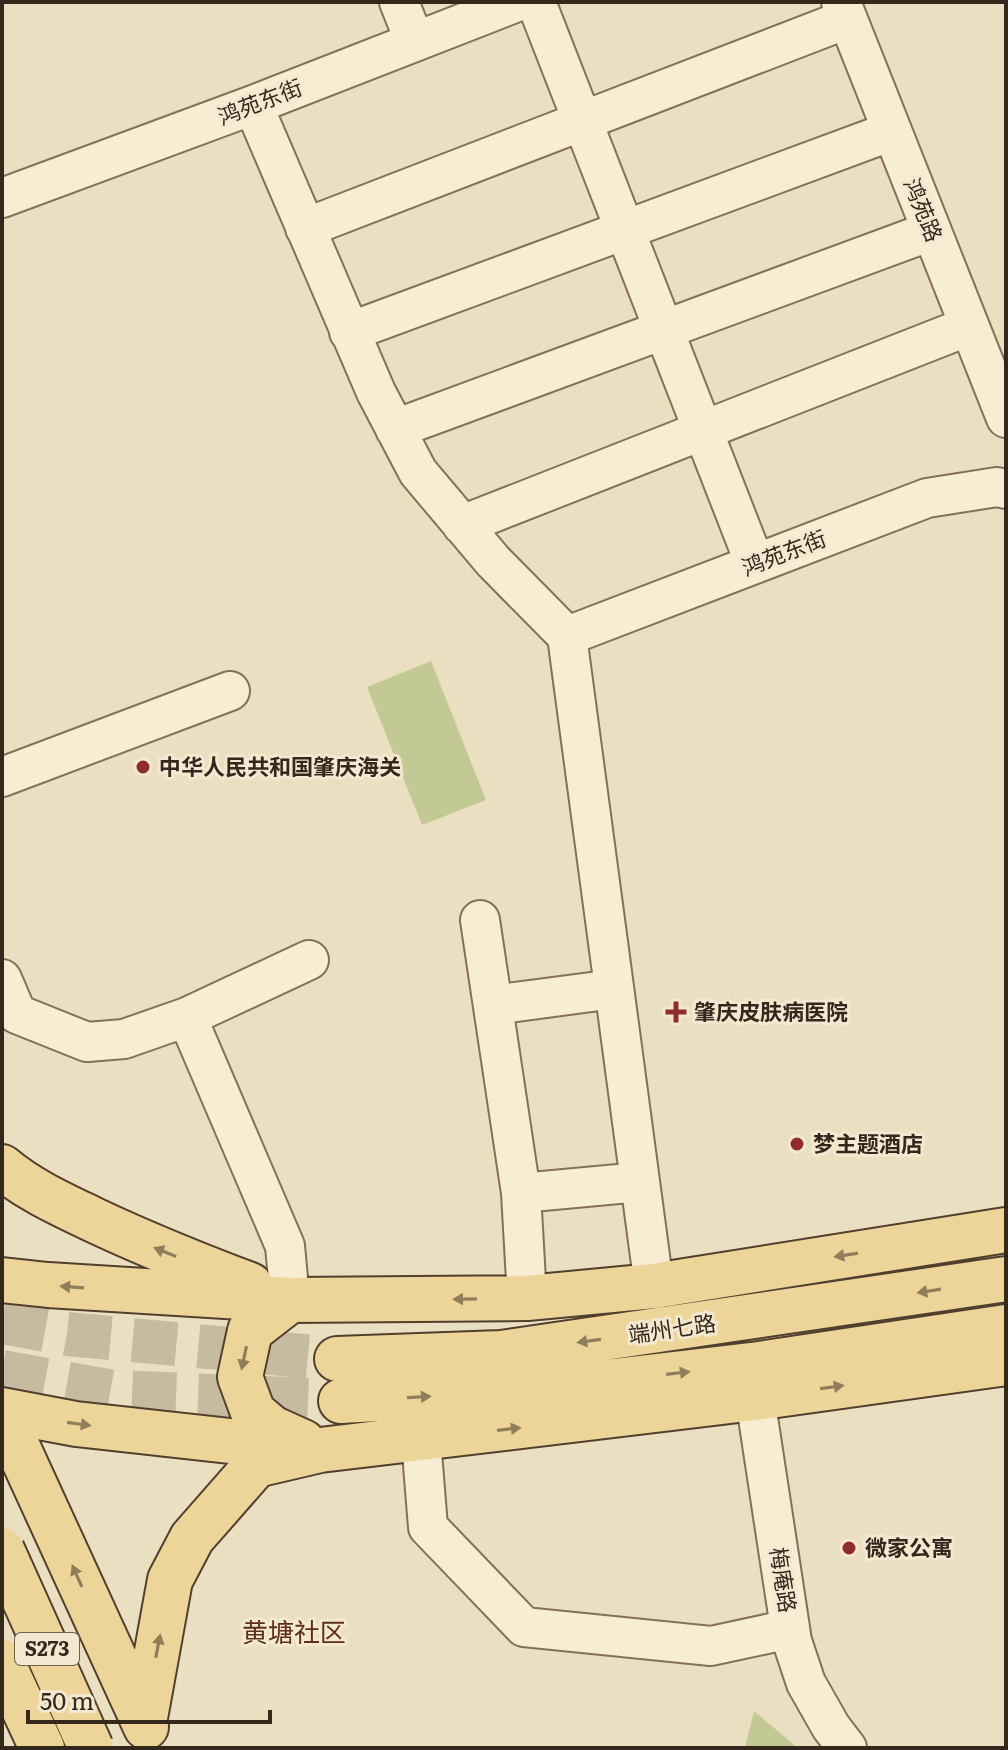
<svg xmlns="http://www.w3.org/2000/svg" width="1008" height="1750" viewBox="0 0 1008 1750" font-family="Literata,'Noto Sans SC',serif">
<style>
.green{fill:#c2c995}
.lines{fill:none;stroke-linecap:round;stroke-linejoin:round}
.major-tunnel{stroke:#c6baa0;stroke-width:44;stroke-dasharray:44 22;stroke-linecap:butt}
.minor-casing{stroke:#847059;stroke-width:42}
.major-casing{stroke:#513f2e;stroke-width:48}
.minor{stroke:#f7edd3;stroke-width:38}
.major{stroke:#edd599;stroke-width:44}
.major-bridge-casing{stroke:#513f2e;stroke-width:48;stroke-linecap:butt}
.major-bridge{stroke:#edd599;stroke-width:44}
.oneway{fill:#907e5b}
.poi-dot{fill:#8f2d2c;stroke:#f3e9d0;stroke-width:3}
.labels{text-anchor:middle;stroke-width:6;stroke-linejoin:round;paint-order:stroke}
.shield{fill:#f3e9d0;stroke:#6d6253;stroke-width:2}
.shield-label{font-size:20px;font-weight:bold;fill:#34281d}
.street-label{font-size:22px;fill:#34281d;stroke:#f3e9d0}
.poi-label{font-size:22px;font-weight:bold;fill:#34281d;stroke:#f3e9d0;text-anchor:start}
.quarter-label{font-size:26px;fill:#5e2d1e;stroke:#f3e9d0}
</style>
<rect width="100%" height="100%" fill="#ebdfc1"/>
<path class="green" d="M 431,661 L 486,800 L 422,825 L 367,687 Z
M 754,1711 L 798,1748 L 745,1748 Z"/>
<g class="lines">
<path class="major-tunnel" d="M 2,1322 L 67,1334 L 337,1359
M 2,1372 L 113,1392 L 341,1401"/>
<defs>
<path id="minor" d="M 399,2 L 415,42
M 536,2 L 755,564
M 841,2 L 1006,418
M 253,105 L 376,392 L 418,472 L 493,561 L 567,636 L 654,1286
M 2,198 L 253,105 L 517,2
M 305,228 L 847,19
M 349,332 L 892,131
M 395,429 L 931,231
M 462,525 L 969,326
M 567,636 L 927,498 L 997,487 L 1006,489
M 2,777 L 230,691
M 480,920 L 521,1193 L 527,1298
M 2,979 L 17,1014 L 87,1042 L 124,1039 L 187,1017 L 309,960
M 493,1005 L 614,989
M 187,1017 L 285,1246 L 290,1300
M 521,1193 L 640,1182
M 755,1398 L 792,1641 L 806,1683 L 831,1727 L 847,1748
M 421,1440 L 428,1527 L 524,1627 L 711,1646 L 790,1629"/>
<path id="major" d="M 2,1167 C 29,1190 63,1205 94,1220 C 145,1244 197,1265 250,1285
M 2,1280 L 48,1285 L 290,1300 L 527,1298 L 654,1286 L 1006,1230
M 290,1300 L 250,1331 L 240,1377 L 253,1412 L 272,1428 L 303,1442
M 337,1359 L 501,1353 L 1006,1279
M 341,1401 L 537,1390 L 759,1364 L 1006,1327
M 2,1410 L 76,1424 L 294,1448
M 2,1413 L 146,1727
M 144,1723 L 170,1580 L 192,1538 L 256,1465 L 320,1450 L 755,1398 L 1006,1363"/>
</defs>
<use href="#minor" class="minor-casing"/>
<use href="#major" class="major-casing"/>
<use href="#minor" class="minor"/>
<use href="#major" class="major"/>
<defs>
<path id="major-bridge" d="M 2,1550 L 91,1748
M 2,1662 L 42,1748"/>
</defs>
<use href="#major-bridge" class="major-bridge-casing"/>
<use href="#major-bridge" class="major-bridge"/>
</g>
<defs><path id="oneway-solid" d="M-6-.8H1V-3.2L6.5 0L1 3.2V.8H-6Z" transform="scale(2)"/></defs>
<g class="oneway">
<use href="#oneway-solid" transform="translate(165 1252) rotate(-158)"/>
<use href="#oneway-solid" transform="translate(846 1255) rotate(171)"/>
<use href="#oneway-solid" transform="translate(72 1287) rotate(-176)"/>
<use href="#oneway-solid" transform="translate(929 1291) rotate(171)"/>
<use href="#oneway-solid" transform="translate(465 1299) rotate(179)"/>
<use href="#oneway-solid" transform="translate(589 1341) rotate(172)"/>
<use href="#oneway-solid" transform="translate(244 1358) rotate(102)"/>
<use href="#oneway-solid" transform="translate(678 1373) rotate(-7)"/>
<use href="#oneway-solid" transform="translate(832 1387) rotate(-8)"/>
<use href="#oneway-solid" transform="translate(419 1397) rotate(-3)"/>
<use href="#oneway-solid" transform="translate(79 1424) rotate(8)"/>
<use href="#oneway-solid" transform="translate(509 1429) rotate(-7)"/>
<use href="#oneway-solid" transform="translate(77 1576) rotate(-114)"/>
<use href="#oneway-solid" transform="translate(158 1646) rotate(-79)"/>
</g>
<g class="poi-dot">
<circle cx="143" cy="767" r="8"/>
<path d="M672 1000h8v8h8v8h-8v8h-8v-8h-8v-8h8z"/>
<circle cx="797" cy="1144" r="8"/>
<circle cx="849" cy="1548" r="8"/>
</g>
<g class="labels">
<rect class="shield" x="15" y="1633" width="64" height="32" rx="6"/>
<g class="shield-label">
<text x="47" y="1656">S273</text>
</g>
<g class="street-label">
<text transform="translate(260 102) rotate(-21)" y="8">鸿苑东街</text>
<text transform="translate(923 210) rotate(68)" y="8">鸿苑路</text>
<text transform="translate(784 553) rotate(-21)" y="8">鸿苑东街</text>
<text transform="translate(672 1329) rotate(-8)" y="8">端州七路</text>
<text transform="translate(783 1580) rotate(81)" y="8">梅庵路</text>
</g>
<g class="poi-label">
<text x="159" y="775">中华人民共和国肇庆海关</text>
<text x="694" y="1020">肇庆皮肤病医院</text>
<text x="813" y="1152">梦主题酒店</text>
<text x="865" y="1556">微家公寓</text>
</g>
<g class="quarter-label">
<text x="294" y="1642">黄塘社区</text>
</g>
</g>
<rect width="1008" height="1750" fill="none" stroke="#34281d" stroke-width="8"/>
<path d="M28 1710v12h242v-12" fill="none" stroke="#34281d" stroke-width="4"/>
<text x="40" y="1710" font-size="24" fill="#34281d" stroke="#f3e9d0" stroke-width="6" paint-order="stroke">50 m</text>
</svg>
